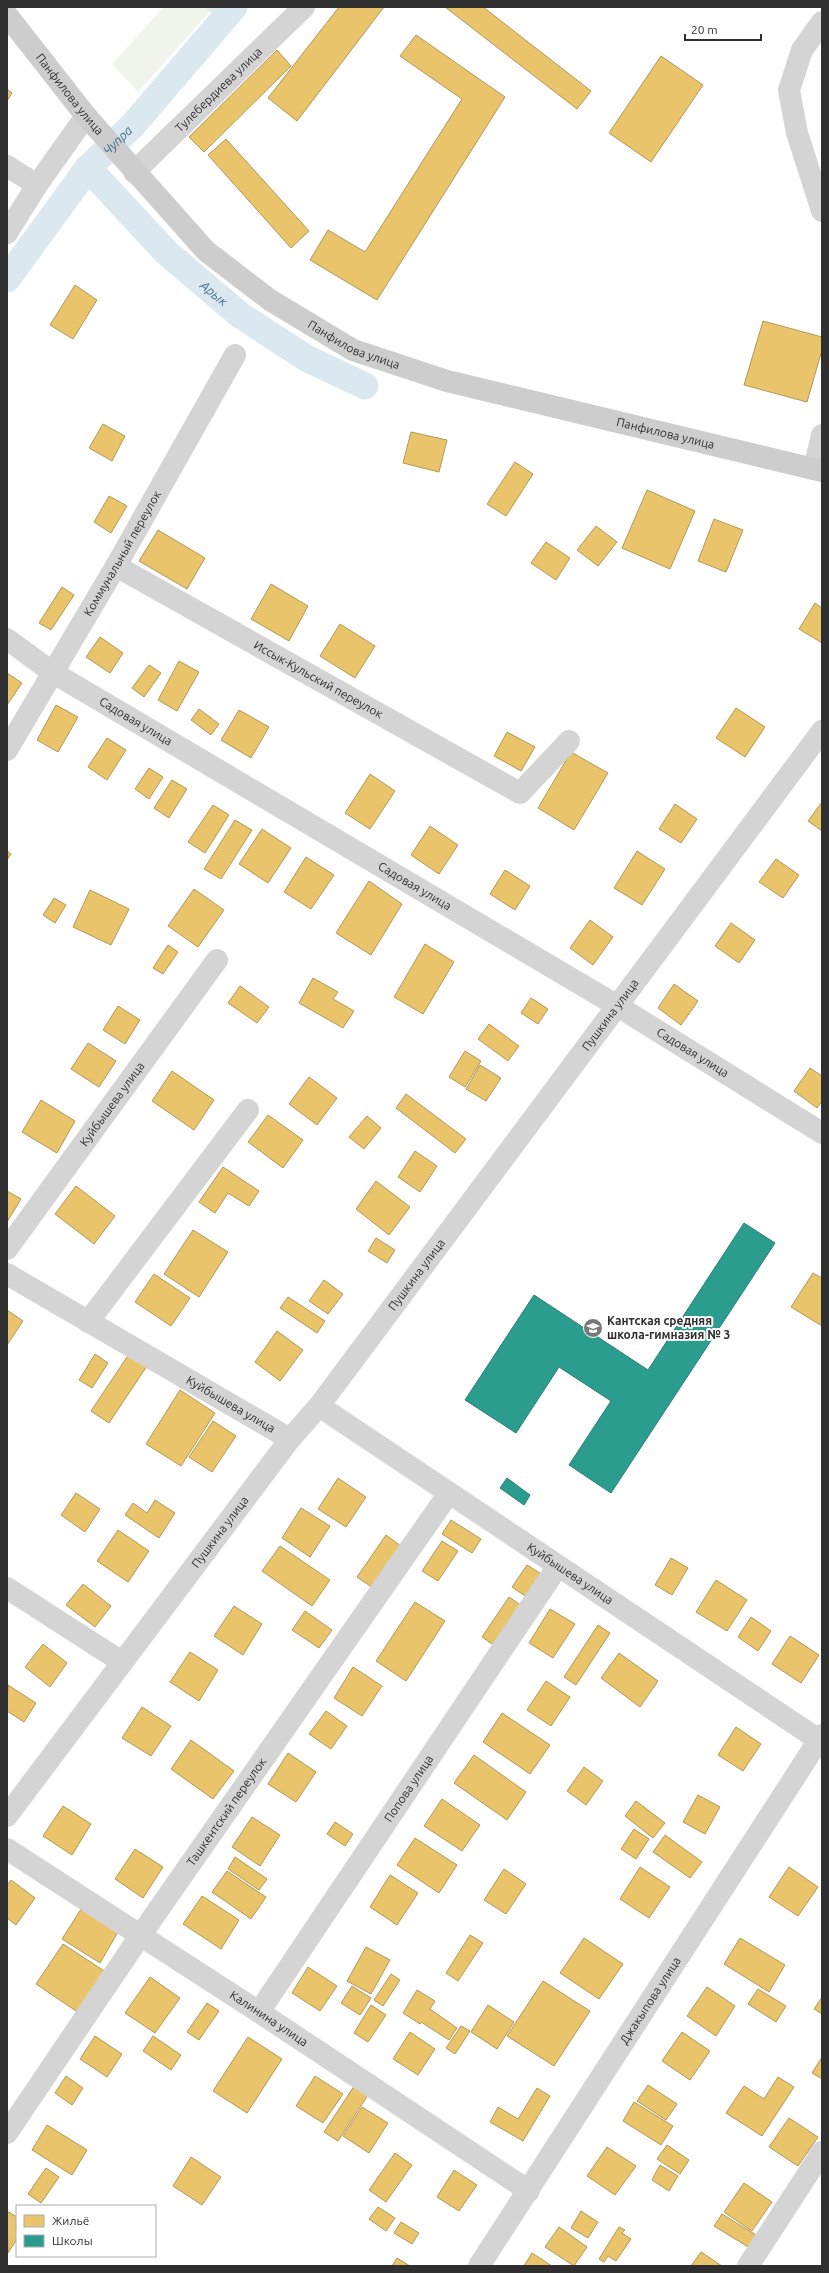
<svg xmlns="http://www.w3.org/2000/svg" width="829" height="2273" viewBox="0 0 829 2273" font-family="Ubuntu,sans-serif">
<style>
.green{fill:#f1f4ec}
.homes{fill:#e9c46a;stroke:#b19758}
.schools{fill:#2a9d8f;stroke:#2c7c72}
.lines{fill:none;stroke-linecap:round;stroke-linejoin:round}
.stream{stroke:#dbe8f0;stroke-width:8}
.canal{stroke:#dbe8f0;stroke-width:27}
.street{stroke:#d4d4d4;stroke-width:22}
.secondary{stroke:#cdcdcd;stroke-width:22}
.labels{text-anchor:middle;stroke-width:4;stroke-linejoin:round;paint-order:stroke}
.street-label{font-size:12px;fill:#2f2f2f;stroke:#fff}
.poi-label{font-size:12px;font-weight:bold;fill:#2f2f2f;stroke:#fff;text-anchor:start}
.water-label{font-size:13px;font-style:italic;fill:#42708b;stroke:#fff}
</style>
<rect width="100%" height="100%" fill="#fff"/>
<path class="green" d="M 164,7 L 214,7 L 138,92 L 112,64 Z"/>
<path class="homes" d="M 339,7 L 384,7 L 297,121 L 268,98 Z
M 445,7 L 483,7 L 591,91 L 577,109 Z
M 416,35 L 505,97 L 377,300 L 310,260 L 328,230 L 365,252 L 462,99 L 400,56 Z
M 277,50 L 291,66 L 204,152 L 189,137 Z
M 661,56 L 703,85 L 651,162 L 609,133 Z
M 7,89 L 12,93 L 7,101 Z
M 226,139 L 309,231 L 291,248 L 208,155 Z
M 75,285 L 97,300 L 73,339 L 50,325 Z
M 763,321 L 822,337 L 822,350 L 807,402 L 744,385 Z
M 103,424 L 125,436 L 112,461 L 89,448 Z
M 411,432 L 447,440 L 439,472 L 403,463 Z
M 515,462 L 533,474 L 506,516 L 487,504 Z
M 647,490 L 695,511 L 670,569 L 622,548 Z
M 109,496 L 127,506 L 111,533 L 94,522 Z
M 714,519 L 743,530 L 726,572 L 698,561 Z
M 596,526 L 617,542 L 598,566 L 577,550 Z
M 158,530 L 205,558 L 187,589 L 139,561 Z
M 546,542 L 570,558 L 556,580 L 531,563 Z
M 271,584 L 308,606 L 289,641 L 251,619 Z
M 62,587 L 74,595 L 51,630 L 39,623 Z
M 815,603 L 822,608 L 822,643 L 799,629 Z
M 340,624 L 375,646 L 355,678 L 320,656 Z
M 100,637 L 123,653 L 110,673 L 86,657 Z
M 179,661 L 199,672 L 177,711 L 158,700 Z
M 149,665 L 161,673 L 144,697 L 132,688 Z
M 7,673 L 22,683 L 7,705 Z
M 56,705 L 78,717 L 58,752 L 37,740 Z
M 736,708 L 765,727 L 745,757 L 716,738 Z
M 199,709 L 219,724 L 211,735 L 191,720 Z
M 239,710 L 269,727 L 251,758 L 221,740 Z
M 507,732 L 535,747 L 521,771 L 494,756 Z
M 107,738 L 126,750 L 107,780 L 88,767 Z
M 571,752 L 608,773 L 574,830 L 538,808 Z
M 149,768 L 163,777 L 149,799 L 135,789 Z
M 370,774 L 395,791 L 370,829 L 345,813 Z
M 172,780 L 187,789 L 169,818 L 154,808 Z
M 822,802 L 822,831 L 808,821 Z
M 675,804 L 697,819 L 681,843 L 659,829 Z
M 213,805 L 229,815 L 205,853 L 188,842 Z
M 235,820 L 252,830 L 221,879 L 204,869 Z
M 430,826 L 458,845 L 439,874 L 411,855 Z
M 262,829 L 291,848 L 268,883 L 239,864 Z
M 7,851 L 11,854 L 7,860 Z
M 637,851 L 665,869 L 642,905 L 614,888 Z
M 306,857 L 334,875 L 311,909 L 284,892 Z
M 776,859 L 799,875 L 783,898 L 759,882 Z
M 505,870 L 530,886 L 515,910 L 490,894 Z
M 369,881 L 402,904 L 371,955 L 336,933 Z
M 194,889 L 224,910 L 198,947 L 168,926 Z
M 90,890 L 129,909 L 111,945 L 73,927 Z
M 54,898 L 66,905 L 55,923 L 43,915 Z
M 590,920 L 613,937 L 593,965 L 570,948 Z
M 731,923 L 755,940 L 739,963 L 715,946 Z
M 425,944 L 454,962 L 423,1014 L 394,997 Z
M 168,945 L 178,952 L 163,974 L 153,968 Z
M 313,978 L 338,992 L 333,999 L 354,1011 L 343,1028 L 299,1003 Z
M 674,984 L 698,1001 L 681,1025 L 658,1008 Z
M 240,986 L 269,1007 L 257,1023 L 228,1003 Z
M 531,998 L 548,1009 L 538,1024 L 521,1013 Z
M 118,1006 L 140,1020 L 125,1044 L 103,1030 Z
M 489,1024 L 519,1046 L 508,1061 L 478,1039 Z
M 88,1043 L 116,1061 L 99,1087 L 71,1069 Z
M 465,1051 L 481,1061 L 465,1087 L 449,1077 Z
M 480,1065 L 501,1078 L 486,1101 L 466,1089 Z
M 810,1068 L 822,1076 L 822,1101 L 817,1108 L 794,1091 Z
M 172,1071 L 214,1100 L 194,1130 L 152,1101 Z
M 309,1077 L 337,1098 L 317,1125 L 289,1104 Z
M 406,1094 L 466,1139 L 455,1153 L 396,1108 Z
M 41,1100 L 75,1121 L 57,1153 L 22,1132 Z
M 268,1115 L 303,1140 L 283,1168 L 248,1142 Z
M 367,1116 L 381,1128 L 364,1149 L 349,1137 Z
M 415,1151 L 437,1166 L 420,1192 L 398,1177 Z
M 223,1167 L 259,1191 L 249,1206 L 228,1193 L 215,1213 L 199,1202 Z
M 376,1181 L 410,1207 L 389,1235 L 356,1209 Z
M 76,1186 L 115,1216 L 94,1244 L 55,1214 Z
M 7,1191 L 21,1199 L 7,1222 Z
M 193,1230 L 228,1252 L 199,1297 L 164,1274 Z
M 376,1238 L 395,1250 L 387,1263 L 368,1251 Z
M 813,1273 L 822,1278 L 822,1326 L 791,1307 Z
M 154,1274 L 190,1298 L 171,1326 L 135,1302 Z
M 324,1280 L 343,1294 L 328,1314 L 309,1301 Z
M 288,1297 L 325,1321 L 317,1333 L 280,1308 Z
M 7,1310 L 23,1321 L 7,1345 Z
M 277,1331 L 303,1350 L 280,1381 L 255,1362 Z
M 95,1354 L 108,1363 L 92,1388 L 79,1380 Z
M 129,1354 L 147,1366 L 109,1423 L 91,1411 Z
M 180,1390 L 215,1413 L 181,1466 L 146,1444 Z
M 213,1421 L 236,1436 L 212,1472 L 189,1457 Z
M 338,1478 L 366,1497 L 346,1527 L 318,1509 Z
M 76,1493 L 100,1509 L 85,1532 L 61,1515 Z
M 155,1500 L 175,1513 L 159,1538 L 125,1515 L 133,1503 L 147,1513 Z
M 301,1508 L 330,1526 L 310,1557 L 282,1538 Z
M 451,1520 L 481,1539 L 472,1553 L 442,1534 Z
M 118,1530 L 149,1551 L 128,1582 L 97,1561 Z
M 386,1535 L 405,1549 L 376,1590 L 357,1577 Z
M 442,1541 L 458,1551 L 438,1581 L 422,1571 Z
M 280,1546 L 330,1580 L 312,1606 L 262,1571 Z
M 671,1558 L 688,1568 L 672,1595 L 655,1585 Z
M 527,1565 L 546,1577 L 531,1600 L 512,1587 Z
M 716,1580 L 747,1600 L 727,1631 L 696,1612 Z
M 83,1584 L 111,1606 L 95,1627 L 66,1605 Z
M 509,1597 L 525,1608 L 498,1648 L 482,1637 Z
M 415,1602 L 445,1621 L 406,1681 L 376,1661 Z
M 234,1606 L 262,1624 L 243,1655 L 214,1636 Z
M 550,1609 L 575,1624 L 553,1658 L 529,1643 Z
M 305,1611 L 332,1630 L 319,1648 L 292,1630 Z
M 751,1617 L 771,1631 L 758,1651 L 738,1637 Z
M 598,1625 L 610,1633 L 576,1685 L 564,1677 Z
M 790,1636 L 819,1655 L 801,1683 L 772,1664 Z
M 43,1644 L 67,1663 L 50,1687 L 25,1667 Z
M 190,1652 L 218,1670 L 199,1701 L 170,1682 Z
M 619,1653 L 658,1681 L 640,1707 L 601,1678 Z
M 353,1667 L 382,1686 L 362,1716 L 334,1698 Z
M 546,1681 L 570,1697 L 551,1726 L 527,1710 Z
M 8,1685 L 36,1703 L 24,1722 L 7,1711 Z
M 142,1707 L 171,1726 L 151,1756 L 122,1738 Z
M 326,1711 L 347,1726 L 331,1749 L 309,1734 Z
M 502,1713 L 550,1745 L 530,1774 L 483,1742 Z
M 736,1727 L 761,1744 L 743,1771 L 718,1755 Z
M 191,1740 L 234,1771 L 213,1799 L 171,1769 Z
M 288,1753 L 316,1772 L 296,1802 L 268,1784 Z
M 474,1755 L 526,1792 L 507,1820 L 454,1783 Z
M 584,1767 L 603,1781 L 586,1805 L 567,1791 Z
M 698,1795 L 720,1807 L 705,1834 L 683,1822 Z
M 442,1799 L 480,1825 L 462,1851 L 424,1826 Z
M 636,1801 L 665,1823 L 653,1838 L 625,1816 Z
M 63,1806 L 91,1824 L 72,1855 L 43,1836 Z
M 252,1817 L 280,1835 L 260,1866 L 232,1847 Z
M 335,1822 L 353,1834 L 345,1846 L 327,1834 Z
M 634,1829 L 649,1839 L 636,1859 L 621,1849 Z
M 665,1835 L 702,1862 L 690,1878 L 653,1852 Z
M 415,1838 L 457,1865 L 439,1893 L 397,1865 Z
M 135,1849 L 163,1867 L 143,1898 L 115,1879 Z
M 235,1857 L 267,1879 L 259,1890 L 228,1869 Z
M 640,1867 L 670,1887 L 649,1918 L 620,1899 Z
M 789,1867 L 818,1887 L 798,1916 L 769,1897 Z
M 504,1869 L 526,1884 L 506,1914 L 484,1900 Z
M 227,1871 L 266,1897 L 251,1919 L 212,1892 Z
M 390,1875 L 418,1893 L 397,1925 L 370,1907 Z
M 11,1880 L 35,1898 L 16,1925 L 7,1918 L 7,1885 Z
M 202,1896 L 239,1920 L 221,1949 L 183,1924 Z
M 81,1909 L 118,1932 L 100,1963 L 62,1939 Z
M 470,1935 L 483,1943 L 458,1981 L 446,1973 Z
M 584,1938 L 623,1964 L 599,1999 L 560,1973 Z
M 740,1938 L 785,1965 L 769,1992 L 724,1964 Z
M 63,1944 L 109,1974 L 82,2015 L 36,1984 Z
M 366,1947 L 390,1960 L 371,1994 L 347,1981 Z
M 308,1967 L 337,1986 L 320,2011 L 292,1993 Z
M 391,1974 L 400,1980 L 383,2006 L 374,2000 Z
M 150,1977 L 180,1998 L 155,2033 L 125,2013 Z
M 543,1981 L 590,2011 L 554,2066 L 507,2036 Z
M 352,1986 L 371,1998 L 360,2015 L 341,2003 Z
M 707,1987 L 735,2006 L 716,2036 L 687,2016 Z
M 758,1989 L 786,2006 L 776,2022 L 748,2004 Z
M 417,1990 L 435,2001 L 430,2009 L 457,2028 L 449,2040 L 421,2022 L 420,2024 L 403,2013 Z
M 822,1997 L 822,2014 L 814,2009 Z
M 207,2003 L 219,2011 L 199,2040 L 187,2032 Z
M 371,2005 L 386,2015 L 368,2042 L 354,2033 Z
M 488,2005 L 514,2022 L 497,2049 L 471,2032 Z
M 461,2026 L 470,2031 L 455,2054 L 446,2048 Z
M 410,2032 L 435,2049 L 418,2075 L 393,2059 Z
M 682,2032 L 710,2051 L 690,2080 L 662,2061 Z
M 95,2036 L 122,2054 L 107,2077 L 80,2059 Z
M 153,2036 L 181,2055 L 171,2070 L 143,2051 Z
M 248,2037 L 282,2059 L 247,2113 L 213,2091 Z
M 822,2057 L 822,2079 L 812,2073 Z
M 66,2076 L 83,2088 L 72,2105 L 55,2093 Z
M 315,2076 L 343,2094 L 323,2123 L 296,2106 Z
M 778,2077 L 794,2087 L 762,2136 L 726,2113 L 744,2086 L 764,2099 Z
M 356,2083 L 370,2092 L 338,2141 L 324,2132 Z
M 648,2085 L 677,2104 L 666,2120 L 637,2101 Z
M 537,2088 L 550,2096 L 523,2141 L 490,2122 L 498,2107 L 518,2119 Z
M 634,2102 L 673,2126 L 661,2145 L 623,2121 Z
M 362,2107 L 388,2123 L 369,2153 L 343,2136 Z
M 789,2118 L 818,2137 L 798,2166 L 769,2147 Z
M 47,2125 L 87,2150 L 72,2175 L 32,2150 Z
M 667,2145 L 689,2160 L 680,2174 L 657,2159 Z
M 607,2147 L 636,2166 L 615,2195 L 587,2176 Z
M 395,2153 L 412,2165 L 386,2202 L 369,2190 Z
M 191,2157 L 221,2177 L 202,2205 L 173,2186 Z
M 660,2165 L 678,2176 L 669,2191 L 652,2180 Z
M 46,2168 L 59,2177 L 41,2203 L 28,2194 Z
M 454,2170 L 477,2185 L 459,2211 L 437,2197 Z
M 744,2183 L 772,2202 L 752,2231 L 724,2212 Z
M 378,2207 L 395,2218 L 386,2231 L 369,2219 Z
M 7,2211 L 17,2217 L 17,2239 L 8,2253 Z
M 581,2211 L 598,2222 L 588,2238 L 571,2228 Z
M 722,2214 L 761,2238 L 753,2250 L 714,2226 Z
M 401,2222 L 419,2233 L 412,2244 L 394,2233 Z
M 559,2227 L 587,2247 L 574,2266 L 545,2247 Z
M 619,2227 L 625,2230 L 622,2233 L 631,2239 L 616,2261 L 608,2256 L 604,2262 L 599,2259 Z
M 701,2252 L 722,2266 L 691,2266 Z
M 532,2253 L 552,2266 L 524,2266 Z
M 397,2258 L 410,2266 L 392,2266 Z"/>
<path class="schools" d="M 744,1223 L 775,1243 L 611,1493 L 569,1465 L 611,1401 L 559,1367 L 516,1433 L 465,1400 L 534,1295 L 648,1370 Z
M 507,1478 L 530,1495 L 524,1505 L 500,1488 Z"/>
<g class="lines">
<path class="stream" d="M 211,7 L 224,19"/>
<g class="canal">
<path id="s1" d="M 88,168 L 167,253 L 240,315 L 306,358 L 365,386"/>
<path id="s2" d="M 7,279 L 88,168 L 133,125 L 234,7"/>
</g>
<g class="street">
<path d="M 822,22 L 802,50 L 789,90 L 797,133 L 822,211"/>
<path d="M 7,166 L 37,185"/>
<path id="s3" d="M 134,172 L 304,7"/>
<path d="M 7,233 L 37,185 L 86,116"/>
<path d="M 814,469 L 822,435"/>
<path id="s4" d="M 116,566 L 520,793 L 569,741"/>
<path id="s5" d="M 7,639 L 52,672 L 616,1005 L 822,1133"/>
<path id="s6" d="M 7,750 L 116,566 L 235,355"/>
<path id="s7" d="M 7,1249 L 217,960"/>
<path id="s8" d="M 7,1274 L 290,1439"/>
<path d="M 88,1322 L 248,1110"/>
<path id="s9" d="M 319,1406 L 822,1742"/>
<path d="M 7,1588 L 122,1662"/>
<path id="s10" d="M 7,1816 L 290,1439 L 319,1406 L 822,731"/>
<path id="s11" d="M 7,1849 L 259,2012 L 529,2191"/>
<path id="s12" d="M 259,2012 L 558,1566"/>
<path id="s13" d="M 7,2133 L 140,1936 L 449,1493"/>
<path id="s14" d="M 479,2266 L 822,1735"/>
<path d="M 748,2266 L 822,2152"/>
</g>
<path class="secondary" id="s15" d="M 7,15 L 86,116 L 206,251 L 270,300 L 353,350 L 447,381 L 822,471"/>
</g>
<defs>
<symbol id="school-disc" viewBox="-11 -11 22 22"><circle r="9.5" fill="#787878" stroke="#fff"/><path d="M0-5L7-2L0 1L-7-2ZM-4 1L0 2.5L4 1V4Q0 6-4 4Z" fill="#fff"/></symbol>
</defs>
<g fill-rule="evenodd">
<use href="#school-disc" x="582" y="1317" width="22" height="22"/>
</g>
<g class="labels">
<g class="street-label">
<text dy="4" stroke="none"><textPath href="#s3" startOffset="118">Тулебердиева улица</textPath></text>
<text dy="4" stroke="none"><textPath href="#s15" startOffset="101">Панфилова улица</textPath></text>
<text dy="4" stroke="none"><textPath href="#s15" startOffset="485">Панфилова улица</textPath></text>
<text dy="4" stroke="none"><textPath href="#s15" startOffset="810">Панфилова улица</textPath></text>
<text dy="4" stroke="none"><textPath href="#s6" startOffset="228">Коммунальный переулок</textPath></text>
<text dy="4" stroke="none"><textPath href="#s4" startOffset="232">Иссык-Кульский переулок</textPath></text>
<text dy="4" stroke="none"><textPath href="#s5" startOffset="153">Садовая улица</textPath></text>
<text dy="4" stroke="none"><textPath href="#s5" startOffset="477">Садовая улица</textPath></text>
<text dy="4" stroke="none"><textPath href="#s10" startOffset="1003">Пушкина улица</textPath></text>
<text dy="4" stroke="none"><textPath href="#s5" startOffset="801">Садовая улица</textPath></text>
<text dy="4" stroke="none"><textPath href="#s7" startOffset="179">Куйбышева улица</textPath></text>
<text dy="4" stroke="none"><textPath href="#s10" startOffset="679">Пушкина улица</textPath></text>
<text dy="4" stroke="none"><textPath href="#s8" startOffset="259">Куйбышева улица</textPath></text>
<text dy="4" stroke="none"><textPath href="#s10" startOffset="355">Пушкина улица</textPath></text>
<text dy="4" stroke="none"><textPath href="#s9" startOffset="302">Куйбышева улица</textPath></text>
<text dy="4" stroke="none"><textPath href="#s12" startOffset="269">Попова улица</textPath></text>
<text dy="4" stroke="none"><textPath href="#s13" startOffset="389">Ташкентский переулок</textPath></text>
<text dy="4" stroke="none"><textPath href="#s14" startOffset="316">Джакыпова улица</textPath></text>
<text dy="4" stroke="none"><textPath href="#s11" startOffset="312">Калинина улица</textPath></text>
</g>
<g class="poi-label">
<text x="607" y="1325">Кантская средняя<tspan x="607" dy="14">школа-гимназия № 3</tspan></text>
</g>
<g class="water-label">
<text dy="5" stroke="none"><textPath href="#s2" startOffset="178">Чупра</textPath></text>
<text dy="5" stroke="none"><textPath href="#s1" startOffset="178">Арык</textPath></text>
</g>
</g>
<rect width="829" height="2273" fill="none" stroke="#2f2f2f" stroke-width="16"/>
<rect x="16" y="2205" width="140" height="52" fill="#ffffff" stroke="#acacac"/>
<rect x="24" y="2215" width="20" height="12" fill="#e9c46a" stroke="#acacac"/>
<text x="52" y="2225" font-size="12" fill="#2f2f2f">Жильё</text>
<rect x="24" y="2235" width="20" height="12" fill="#2a9d8f" stroke="#acacac"/>
<text x="52" y="2245" font-size="12" fill="#2f2f2f">Школы</text>
<path d="M685 34v6h76v-6" fill="none" stroke="#2f2f2f" stroke-width="2"/>
<text x="691" y="34" font-size="12" fill="#2f2f2f" stroke="#ffffff" stroke-width="3" paint-order="stroke">20 m</text>
</svg>
